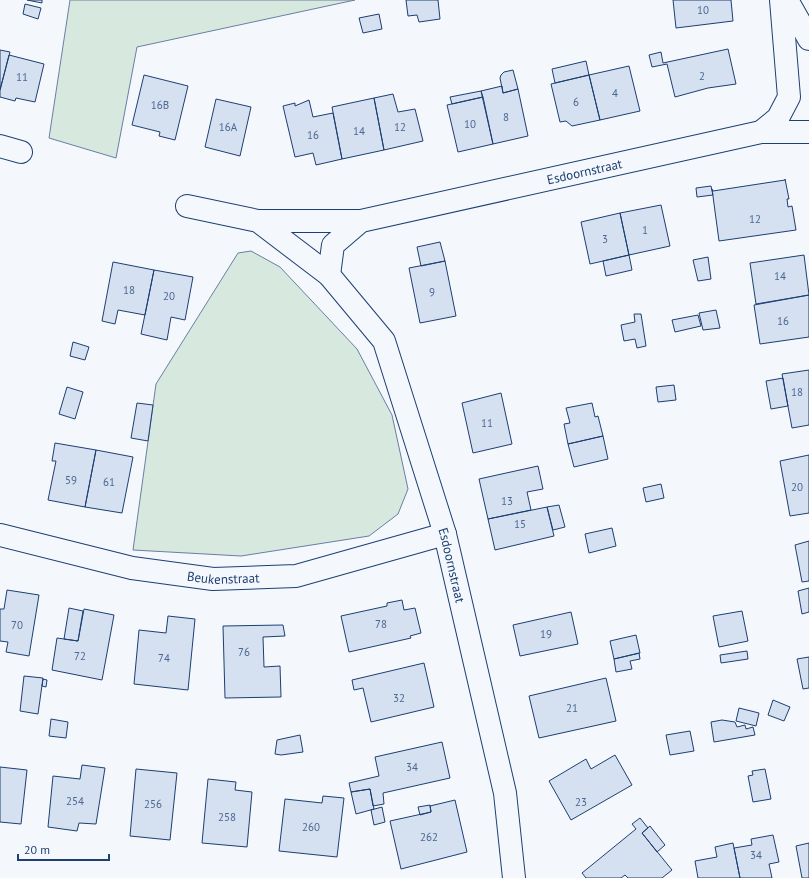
<svg xmlns="http://www.w3.org/2000/svg" width="809" height="878" viewBox="0 0 809 878" font-family="'PT Sans',sans-serif">
<style>
.green{fill:#d7e8df;stroke:#687fa3}
.building{fill:#d5e0f0;stroke:#1d3f73}
.lines{fill:none;stroke-linecap:round;stroke-linejoin:round}
.minor-casing{stroke:#1d3f73;stroke-width:24}
.minor{stroke:#f4f7fb;stroke-width:22}
.labels{text-anchor:middle;stroke-width:3;stroke-linejoin:round;paint-order:stroke}
.number-label{font-size:11px;fill:#4b6792}
.street-label{font-size:13px;fill:#1d3f73;stroke:#f4f7fb}
</style>
<rect width="100%" height="100%" fill="#f4f7fb"/>
<path class="green" d="M 70,0 L 355,0 L 137,47 L 116,158 L 49,138 Z
M 251,251 L 280,267 L 357,349 L 392,415 L 408,489 L 398,514 L 369,536 L 241,556 L 133,550 L 156,384 L 238,253 Z"/>
<path class="building" d="M 27,0 L 42,0 L 42,3 Z
M 406,0 L 438,0 L 440,19 L 419,22 L 417,15 L 408,16 Z
M 673,0 L 731,0 L 733,21 L 676,28 Z
M 25,4 L 41,8 L 38,19 L 23,14 Z
M 379,14 L 382,29 L 363,33 L 359,18 Z
M 728,49 L 736,84 L 708,88 L 675,97 L 667,64 L 652,67 L 649,55 L 661,52 L 663,63 Z
M 0,50 L 10,52 L 0,90 Z
M 9,55 L 44,64 L 35,102 L 16,98 L 15,101 L 0,97 L 0,90 Z
M 586,61 L 589,75 L 555,83 L 552,69 Z
M 629,66 L 640,111 L 600,120 L 589,75 Z
M 513,70 L 518,89 L 503,93 L 500,78 L 501,75 L 504,72 Z
M 144,75 L 188,86 L 175,140 L 159,136 L 160,132 L 132,125 Z
M 589,75 L 600,120 L 572,126 L 566,121 L 560,122 L 551,84 Z
M 502,86 L 503,93 L 518,89 L 528,136 L 493,144 L 481,91 Z
M 481,91 L 483,97 L 452,104 L 450,97 Z
M 393,94 L 398,112 L 415,109 L 423,141 L 384,150 L 374,98 Z
M 483,97 L 493,144 L 458,152 L 447,105 Z
M 374,98 L 384,150 L 342,159 L 332,107 Z
M 216,99 L 251,107 L 240,156 L 205,147 Z
M 309,100 L 313,117 L 333,113 L 342,159 L 316,165 L 313,153 L 295,157 L 283,106 L 295,103 L 295,106 Z
M 785,179 L 789,199 L 787,199 L 788,207 L 792,206 L 796,230 L 719,241 L 712,189 L 713,191 L 785,180 Z
M 711,186 L 713,195 L 697,197 L 696,188 Z
M 661,205 L 670,246 L 629,255 L 620,213 Z
M 620,213 L 629,255 L 590,264 L 581,222 Z
M 440,242 L 445,261 L 421,266 L 417,247 Z
M 629,255 L 632,270 L 606,276 L 603,261 Z
M 804,255 L 809,295 L 756,304 L 750,263 Z
M 708,257 L 711,279 L 698,281 L 693,260 Z
M 445,261 L 456,316 L 420,323 L 409,268 Z
M 113,262 L 154,270 L 145,315 L 118,310 L 115,324 L 102,321 Z
M 154,270 L 193,277 L 185,320 L 171,317 L 167,340 L 141,334 Z
M 809,295 L 809,337 L 760,344 L 754,305 Z
M 716,310 L 720,328 L 703,330 L 699,313 Z
M 634,314 L 641,314 L 646,346 L 637,348 L 635,339 L 624,341 L 621,325 L 635,322 Z
M 698,315 L 701,326 L 675,332 L 672,320 Z
M 73,342 L 89,347 L 85,360 L 70,356 Z
M 809,370 L 809,425 L 792,428 L 782,374 Z
M 783,378 L 788,406 L 771,409 L 766,381 Z
M 674,385 L 676,400 L 658,402 L 656,387 Z
M 67,387 L 83,392 L 75,419 L 59,414 Z
M 501,393 L 512,444 L 473,453 L 462,403 Z
M 137,403 L 153,405 L 148,441 L 131,438 Z
M 592,403 L 595,417 L 598,416 L 603,436 L 568,444 L 564,424 L 570,423 L 566,408 Z
M 603,436 L 608,459 L 574,467 L 568,444 Z
M 55,443 L 96,450 L 85,507 L 48,500 L 56,461 L 52,461 Z
M 96,450 L 133,457 L 122,513 L 85,507 Z
M 809,455 L 809,513 L 790,516 L 780,461 Z
M 538,466 L 543,489 L 527,492 L 531,510 L 488,519 L 479,479 Z
M 661,484 L 664,498 L 646,502 L 643,488 Z
M 559,505 L 565,527 L 553,530 L 547,507 Z
M 547,507 L 554,536 L 495,550 L 488,519 Z
M 612,528 L 616,546 L 589,553 L 585,534 Z
M 809,541 L 809,581 L 802,582 L 795,545 Z
M 809,588 L 809,612 L 802,614 L 798,591 Z
M 7,590 L 39,595 L 29,656 L 6,652 L 8,642 L 0,641 L 0,609 L 4,609 Z
M 402,600 L 404,610 L 415,608 L 421,633 L 410,636 L 411,638 L 349,652 L 341,616 L 387,606 L 387,603 Z
M 69,608 L 83,611 L 78,641 L 64,639 Z
M 84,609 L 114,615 L 102,680 L 52,670 L 57,638 L 78,641 Z
M 742,611 L 748,641 L 719,647 L 713,616 Z
M 571,612 L 578,644 L 520,656 L 513,625 Z
M 168,616 L 195,619 L 188,690 L 134,684 L 139,630 L 166,633 Z
M 283,625 L 285,636 L 263,637 L 264,667 L 280,666 L 281,697 L 225,698 L 223,626 Z
M 636,635 L 640,653 L 614,659 L 610,641 Z
M 747,651 L 748,659 L 721,663 L 720,655 Z
M 639,653 L 640,659 L 630,661 L 632,669 L 616,672 L 614,659 Z
M 809,657 L 809,688 L 803,689 L 797,659 Z
M 424,663 L 434,707 L 371,722 L 363,688 L 354,690 L 352,680 Z
M 24,676 L 43,678 L 38,714 L 20,711 Z
M 606,678 L 616,721 L 539,738 L 529,696 Z
M 43,679 L 47,680 L 46,687 L 42,686 Z
M 773,700 L 790,707 L 784,721 L 768,715 Z
M 739,708 L 759,713 L 756,726 L 736,721 Z
M 51,719 L 68,722 L 66,738 L 49,736 Z
M 722,720 L 735,722 L 737,727 L 745,725 L 746,729 L 753,727 L 755,735 L 714,742 L 711,722 Z
M 690,731 L 694,751 L 670,755 L 666,735 Z
M 300,735 L 303,752 L 281,755 L 275,754 L 277,740 Z
M 442,742 L 450,778 L 383,793 L 384,804 L 373,806 L 370,789 L 351,792 L 349,783 L 379,776 L 375,757 Z
M 615,755 L 632,785 L 571,820 L 549,781 L 586,759 L 591,769 Z
M 82,765 L 105,768 L 96,824 L 79,823 L 77,831 L 48,827 L 53,776 L 80,779 Z
M 0,767 L 27,770 L 21,824 L 0,822 Z
M 136,769 L 177,773 L 170,840 L 130,836 Z
M 765,769 L 771,799 L 753,802 L 748,776 L 753,775 L 752,771 Z
M 208,779 L 236,782 L 235,790 L 252,792 L 247,847 L 202,843 Z
M 370,789 L 374,809 L 356,814 L 351,792 Z
M 323,796 L 344,798 L 337,857 L 279,851 L 285,799 L 322,803 Z
M 455,800 L 467,852 L 401,869 L 390,821 L 431,812 L 430,806 Z
M 430,805 L 431,812 L 420,815 L 418,807 Z
M 382,807 L 385,822 L 374,825 L 371,810 Z
M 640,818 L 648,828 L 642,833 L 672,870 L 662,878 L 628,878 L 625,875 L 621,878 L 586,878 L 582,873 L 636,829 L 632,824 Z
M 650,826 L 665,845 L 657,852 L 642,833 Z
M 773,835 L 779,862 L 769,864 L 772,878 L 740,878 L 734,848 L 752,845 L 751,839 Z
M 733,843 L 740,878 L 698,878 L 695,861 L 717,857 L 715,847 Z
M 809,843 L 809,878 L 802,878 L 796,846 Z"/>
<g class="lines">
<defs>
<g id="minor">
<path d="M 787,0 L 809,39"/>
<path d="M 761,132 L 778,118 L 789,97 L 781,0"/>
<path d="M 0,146 L 21,152"/>
<path id="s1" d="M 187,206 L 258,221 L 329,275 L 384,341 L 445,534 L 505,793 L 514,878"/>
<path d="M 258,221 L 361,221"/>
<path id="s2" d="M 329,275 L 333,245 L 361,221 L 761,132 L 809,132"/>
<path id="s3" d="M 0,535 L 132,568 L 213,579 L 296,576 L 445,534"/>
</g>
</defs>
<use href="#minor" class="minor-casing"/>
<use href="#minor" class="minor"/>
</g>
<g class="labels">
<g class="number-label">
<text x="703" y="14">10</text>
<text x="702" y="80">2</text>
<text x="22" y="81">11</text>
<text x="615" y="97">4</text>
<text x="576" y="106">6</text>
<text x="160" y="109">16B</text>
<text x="506" y="121">8</text>
<text x="470" y="128">10</text>
<text x="228" y="131">16A</text>
<text x="400" y="131">12</text>
<text x="359" y="135">14</text>
<text x="313" y="139">16</text>
<text x="755" y="223">12</text>
<text x="645" y="234">1</text>
<text x="605" y="243">3</text>
<text x="780" y="280">14</text>
<text x="129" y="294">18</text>
<text x="432" y="296">9</text>
<text x="169" y="300">20</text>
<text x="783" y="325">16</text>
<text x="797" y="396">18</text>
<text x="487" y="427">11</text>
<text x="71" y="484">59</text>
<text x="109" y="486">61</text>
<text x="797" y="491">20</text>
<text x="507" y="505">13</text>
<text x="520" y="528">15</text>
<text x="381" y="628">78</text>
<text x="17" y="629">70</text>
<text x="546" y="638">19</text>
<text x="244" y="656">76</text>
<text x="80" y="660">72</text>
<text x="164" y="662">74</text>
<text x="399" y="702">32</text>
<text x="572" y="712">21</text>
<text x="412" y="771">34</text>
<text x="75" y="805">254</text>
<text x="581" y="806">23</text>
<text x="153" y="808">256</text>
<text x="227" y="821">258</text>
<text x="311" y="831">260</text>
<text x="429" y="841">262</text>
<text x="756" y="859">34</text>
</g>
<g class="street-label">
<text dy="5" stroke="none"><textPath href="#s2" startOffset="296">Esdoornstraat</textPath></text>
<text dy="5" stroke="none"><textPath href="#s1" startOffset="482">Esdoornstraat</textPath></text>
<text dy="5" stroke="none"><textPath href="#s3" startOffset="228">Beukenstraat</textPath></text>
</g>
</g>
<path d="M18 854v6h91v-6" fill="none" stroke="#1d3f73" stroke-width="2"/>
<text x="24" y="854" font-size="12" fill="#1d3f73" stroke="#f4f7fb" stroke-width="3" paint-order="stroke">20 m</text>
</svg>
